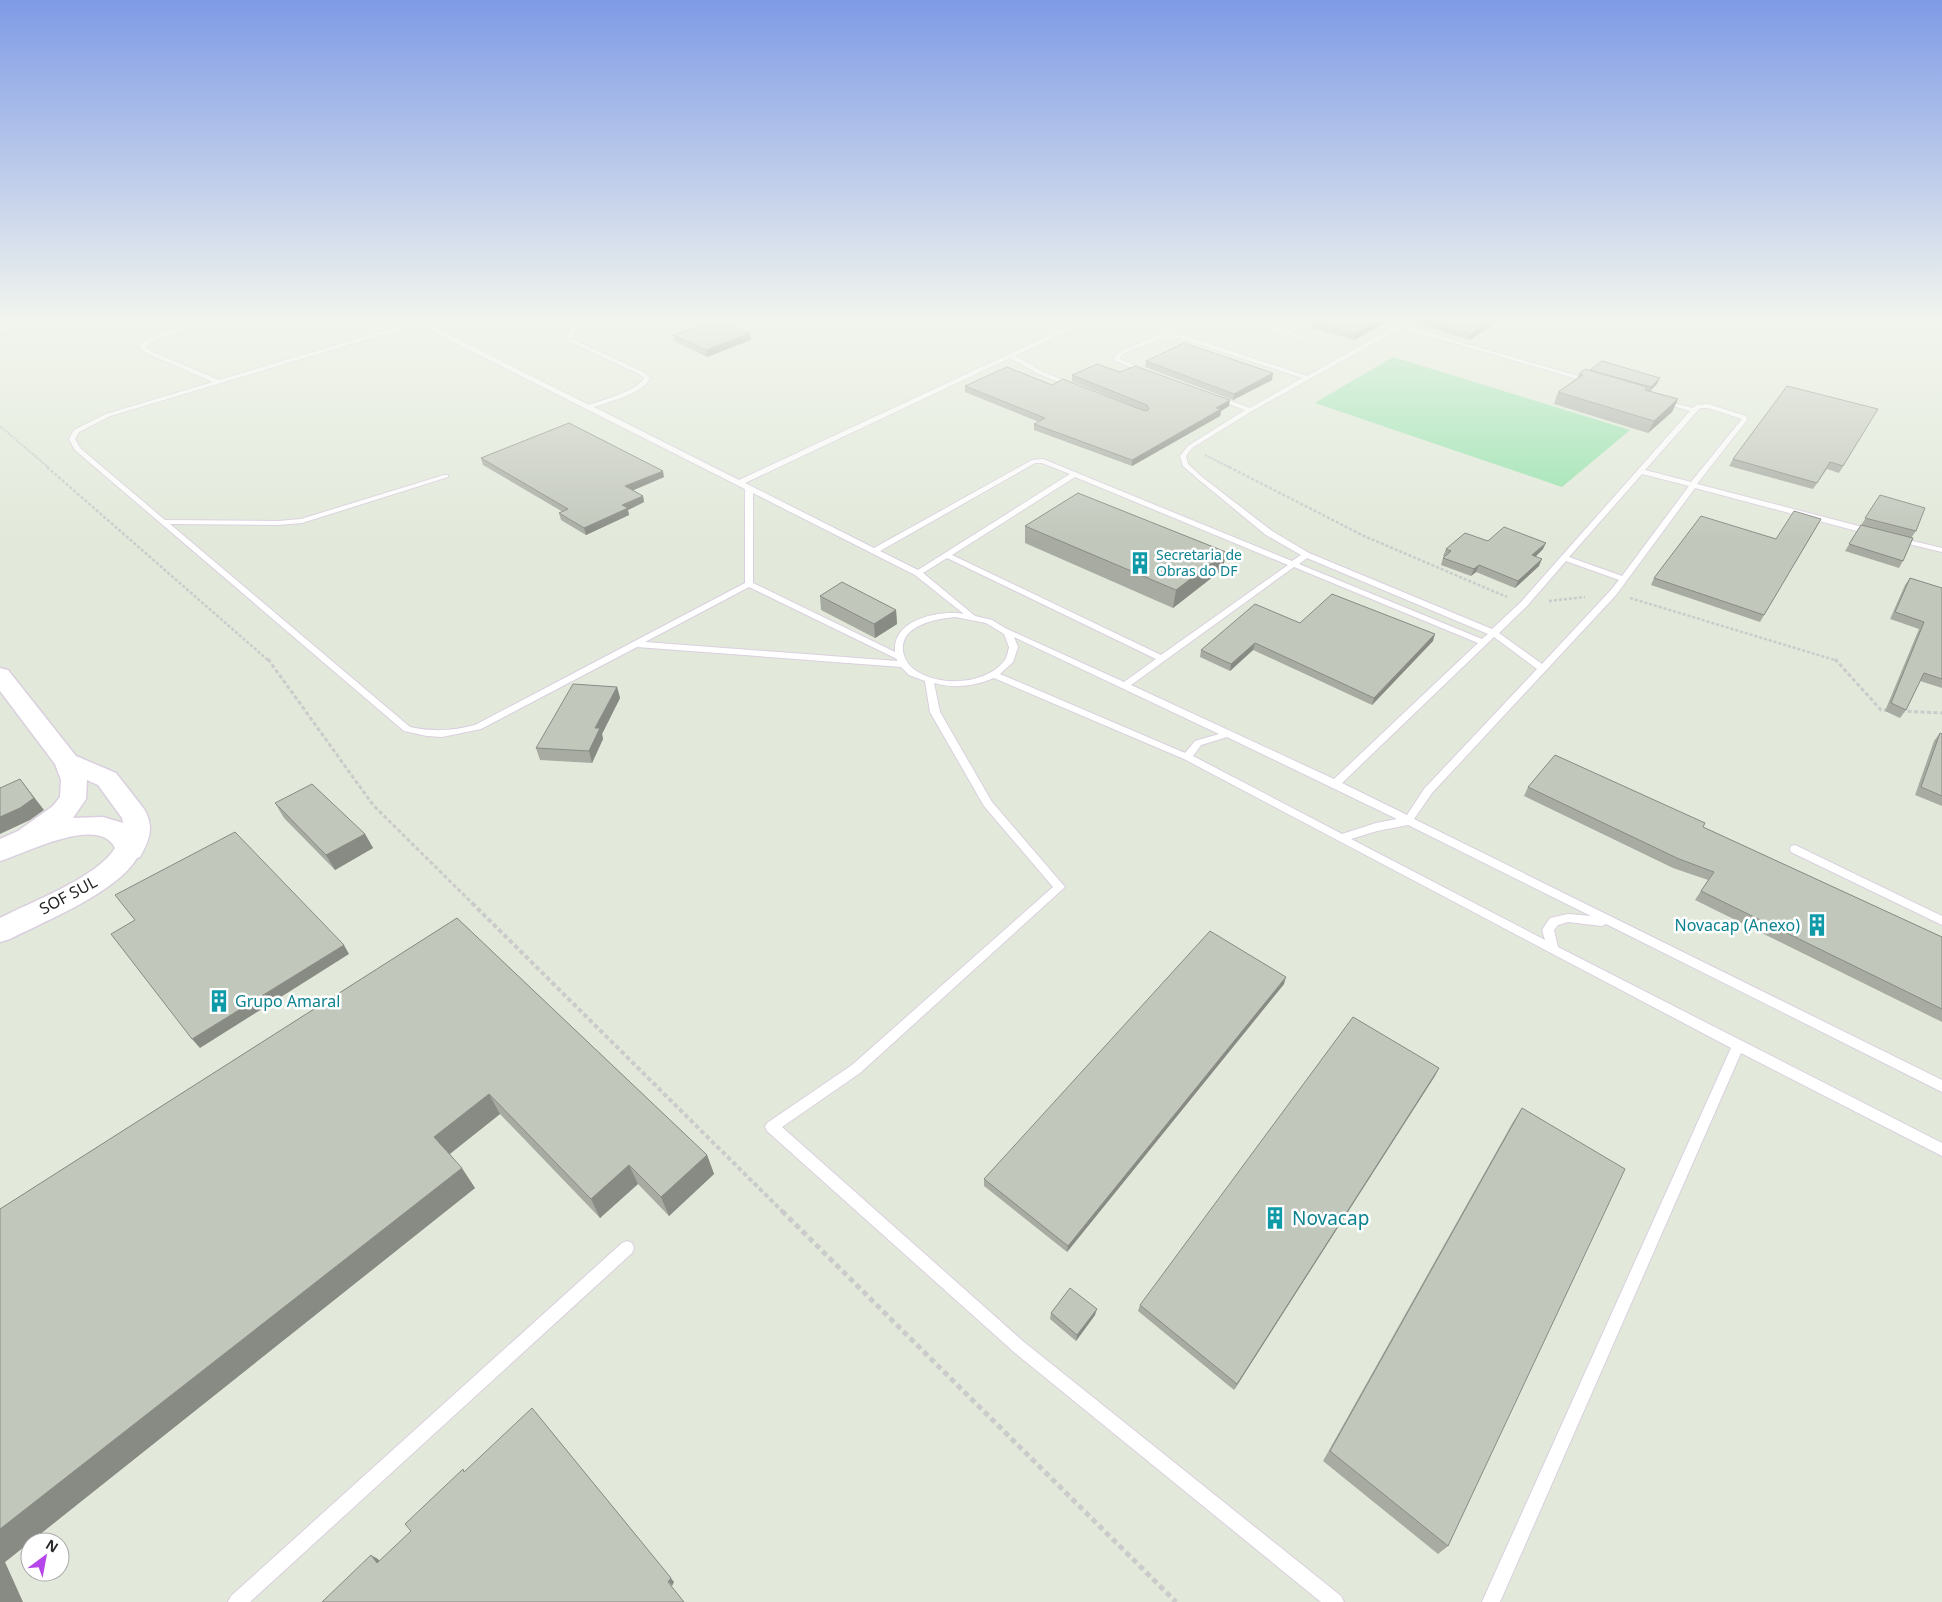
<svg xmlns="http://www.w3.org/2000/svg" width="1942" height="1602" viewBox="0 0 1942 1602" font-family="'Noto Sans',sans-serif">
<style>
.pitch{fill:#97e2ad}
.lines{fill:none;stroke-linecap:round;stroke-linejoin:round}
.service-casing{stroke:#dacfdf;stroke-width:2}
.tertiary-casing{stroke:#dacfdf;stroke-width:3}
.path-far4{stroke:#cbcbcb;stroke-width:2;stroke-dasharray:2.5 1;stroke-linecap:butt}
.path-far3{stroke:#cbcbcb;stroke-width:2.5;stroke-dasharray:3 2;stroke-linecap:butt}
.path-far2{stroke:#cbcbcb;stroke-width:3;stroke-dasharray:4 2.5;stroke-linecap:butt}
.path-far1{stroke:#cbcbcb;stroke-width:4;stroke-dasharray:4.5 3;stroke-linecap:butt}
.path{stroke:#cbcbcb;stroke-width:5;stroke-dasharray:5.5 4;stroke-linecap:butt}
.service{fill:#fff;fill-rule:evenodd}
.tertiary{fill:#fff;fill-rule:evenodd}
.wall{fill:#a7aba2}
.shaded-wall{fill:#888b84}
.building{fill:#c2c7bc;stroke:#888b84}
.labels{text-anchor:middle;stroke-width:5;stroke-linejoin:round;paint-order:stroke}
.far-culture-label{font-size:14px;fill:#0d838f;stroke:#fff;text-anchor:start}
.street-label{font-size:16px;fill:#272727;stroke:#fff}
.culture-label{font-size:16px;fill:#0d838f;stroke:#fff;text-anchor:end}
.near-culture-label{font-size:19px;fill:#0d838f;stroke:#fff;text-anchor:start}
</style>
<rect width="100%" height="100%" fill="#e2e9da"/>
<path class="pitch" d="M 1393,357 L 1630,430 L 1562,487 L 1315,403 Z"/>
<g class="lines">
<defs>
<path id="service" d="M 405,316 L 410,316 L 419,320 L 435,316 L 441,316 L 441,317 L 424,322 L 589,405 C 602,400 638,391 644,378 L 639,374 L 566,340 L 569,330 L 599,316 L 605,316 L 574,332 L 572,339 L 643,372 L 650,378 C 644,393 609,402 594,407 L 739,480 L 1091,316 L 1097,316 L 1015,356 L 1043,372 L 1075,385 L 1075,387 L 1071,387 L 1039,374 L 1010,358 L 745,483 L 874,548 L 1032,460 L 1043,459 L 1292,561 L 1301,555 L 1266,535 L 1198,479 L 1183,466 L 1180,456 L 1188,446 L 1245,410 L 1216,399 L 1216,397 L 1220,397 L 1250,408 L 1302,378 L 1179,338 L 1164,337 L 1123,354 L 1120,357 L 1120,359 L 1145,370 L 1145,372 L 1141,372 L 1114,360 L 1114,357 L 1119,352 L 1161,334 L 1182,335 L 1307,376 L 1396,326 L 1363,316 L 1370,316 L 1592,380 L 1592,382 L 1588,382 L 1401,328 L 1252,411 L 1192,448 L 1186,456 L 1188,464 L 1202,477 L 1272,531 L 1309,553 L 1492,629 L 1521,602 L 1690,411 L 1660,402 L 1660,400 L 1693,408 L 1696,405 L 1708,404 L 1746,416 L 1747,420 L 1697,484 L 1874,530 L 1874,534 L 1868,534 L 1695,488 L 1616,595 L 1432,793 L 1414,819 L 1942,1080 L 1942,1092 L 1606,924 L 1602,926 L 1568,922 L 1558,925 L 1554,930 L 1558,947 L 1942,1143 L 1942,1156 L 1741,1053 L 1500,1602 L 1482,1602 L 1731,1048 L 1184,759 L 994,678 C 974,686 956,689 934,683 L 940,712 L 992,802 L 1065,887 L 860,1073 L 782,1127 L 1024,1342 L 1341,1596 L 1344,1602 L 1321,1602 L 1014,1352 L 767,1131 L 765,1127 L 767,1123 L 852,1065 L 1053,887 L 984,806 L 930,712 L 925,681 L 909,675 L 901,667 L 637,647 L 481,729 L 442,737 L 427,736 L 404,731 L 75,450 L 69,439 L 74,430 L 106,414 L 213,382 L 146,353 L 139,347 L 147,339 L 202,321 L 202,323 L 151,341 L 145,347 L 150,351 L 219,380 L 414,322 ZM 418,324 L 745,489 L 745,583 L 475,725 C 452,731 433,732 410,727 L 170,524 L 278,525 L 302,523 L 448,477 L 448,475 L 444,475 L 301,519 L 278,521 L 165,520 L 80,448 L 75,439 L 79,432 L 110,416 ZM 1700,408 L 1708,408 L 1742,419 L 1691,482 L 1645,470 ZM 1035,463 L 1042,463 L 1070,474 L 918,570 L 880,551 ZM 1642,474 L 1689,486 L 1622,576 L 1569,557 ZM 1075,477 L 1288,565 L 1161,655 L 952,555 ZM 753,493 L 915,575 L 964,614 C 940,610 892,619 895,652 L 753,583 ZM 947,558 L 1156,659 L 1124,682 L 1005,628 L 992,620 L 975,616 L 923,573 ZM 1307,558 L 1488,634 L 1482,639 L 1299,564 ZM 1566,561 L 1619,580 L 1610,591 L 1542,664 L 1499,633 L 1527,606 ZM 1294,567 L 1478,643 L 1334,779 L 1131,685 ZM 749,587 L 897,659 L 897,661 L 645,642 ZM 955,617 L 986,623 L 1004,634 L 1009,647 C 1008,652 1007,658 1004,661 C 986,685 938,687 915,670 C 909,666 904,659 903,651 C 900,625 936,619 955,617 ZM 1014,637 L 1219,734 L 1195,741 L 1185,753 L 1000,674 L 1013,662 L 1018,647 ZM 1494,637 L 1537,669 L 1424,789 L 1407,815 L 1342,783 ZM 1227,737 L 1397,819 L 1376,823 L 1342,834 L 1193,756 L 1201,745 ZM 1408,825 L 1591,916 L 1568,914 L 1550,918 L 1542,930 L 1545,940 L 1351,839 L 1377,831 Z
M 1233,316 L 1240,316 L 1306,337 L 1301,338 Z
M 1896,537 L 1942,548 L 1942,552 L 1896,541 Z
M 1795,845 L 1942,916 L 1942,925 L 1791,852 L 1790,849 L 1791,846 Z
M 627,1241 L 632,1243 L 634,1248 L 632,1253 L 250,1602 L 228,1602 L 231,1596 L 622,1243 Z"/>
<path id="tertiary" d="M 28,316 L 50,316 L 48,319 L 0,331 L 0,323 Z
M 0,668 L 8,670 L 76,756 L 116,773 L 144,809 C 155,828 149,840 140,857 L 137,858 C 117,892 47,920 10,939 L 0,942 L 0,918 C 31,902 98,877 115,848 C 99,814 24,854 0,861 L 0,839 L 18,831 L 53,806 L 60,797 L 61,780 L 55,764 L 0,691 ZM 87,780 L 98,785 L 122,818 L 123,823 L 103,817 L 73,818 L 86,799 Z"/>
</defs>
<use href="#service" class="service-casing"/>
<use href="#tertiary" class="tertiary-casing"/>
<path class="path-far4" d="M 0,426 L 49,468
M 1205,455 L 1231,468"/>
<path class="path-far3" d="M 47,467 L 269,661
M 1229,467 L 1364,536 L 1507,597
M 1630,598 L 1838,661
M 1549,601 L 1585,597"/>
<path class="path-far2" d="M 268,659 L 373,805 L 473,904
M 1835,659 L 1881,710 L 1888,710
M 1901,711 L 1942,713"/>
<path class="path-far1" d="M 472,903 L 783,1212"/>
<path class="path" d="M 782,1211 L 1176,1602"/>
<use href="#service" class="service"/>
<use href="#tertiary" class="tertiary"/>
</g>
<path class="wall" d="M 1376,316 L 1490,316 L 1489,317 L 1494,324 L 1469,340 L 1395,317 L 1391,320 Z
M 1384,318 L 1383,324 L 1354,340 L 1312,328 L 1314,322 Z
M 673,335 L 751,340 L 707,357 L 674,341 Z
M 1146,361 L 1272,380 L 1233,400 L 1145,367 Z
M 1120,372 L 1229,406 L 1221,411 L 1220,416 L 1132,466 L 1034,430 L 1034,424 L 1039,422 L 965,392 L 965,386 L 1052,385 L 1142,410 L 1145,411 L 1072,381 L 1072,375 Z
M 1579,374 L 1657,384 L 1650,391 L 1678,399 L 1672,412 L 1648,433 L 1554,404 L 1558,392 L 1577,378 Z
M 1878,409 L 1839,473 L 1827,469 L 1813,489 L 1729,466 L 1733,459 Z
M 481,458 L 664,477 L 633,490 L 643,496 L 644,502 L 628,510 L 629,515 L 586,535 L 561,520 L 559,513 L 563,512 L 483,465 Z
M 1880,495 L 1916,531 L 1911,538 L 1903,561 L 1899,568 L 1845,551 Z
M 1821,519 L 1760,622 L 1651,585 L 1654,578 L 1776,539 Z
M 1025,526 L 1223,569 L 1173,608 L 1025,543 Z
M 1488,541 L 1543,549 L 1536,556 L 1539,566 L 1515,588 L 1476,572 L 1471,576 L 1441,565 L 1443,558 L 1445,557 L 1443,556 L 1446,549 Z
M 1910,578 L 1942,588 L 1942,688 L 1920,681 L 1906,710 L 1900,718 L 1885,711 L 1919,629 L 1890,619 L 1905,585 Z
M 820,596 L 896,610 L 897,624 L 875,638 L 821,610 Z
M 1300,623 L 1433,641 L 1372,705 L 1253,650 L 1230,671 L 1200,657 L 1201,650 Z
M 617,687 L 620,698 L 602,734 L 603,739 L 592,763 L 540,760 L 536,748 Z
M 1940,733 L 1942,734 L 1942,806 L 1915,795 L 1934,741 Z
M 1528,787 L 1703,827 L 1942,937 L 1942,1022 L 1695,900 L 1708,880 L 1673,868 L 1524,796 Z
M 275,803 L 365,834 L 373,848 L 335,870 L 284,818 Z
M 457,918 L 707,1155 L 714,1174 L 669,1216 L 638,1184 L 600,1218 L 500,1114 L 450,1154 L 475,1188 L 5,1562 L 0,1602 L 0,1209 Z
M 1284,984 L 1067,1252 L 984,1186 L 984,1179 Z
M 1439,1068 L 1234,1390 L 1138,1311 L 1140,1305 Z
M 1522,1108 L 1448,1546 L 1438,1554 L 1323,1461 L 1513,1122 Z
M 1051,1313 L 1095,1315 L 1076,1341 L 1050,1319 Z"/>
<path class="shaded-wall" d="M 1392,316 L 1395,316 L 1395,317 L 1391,320 Z
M 1384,318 L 1383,324 L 1354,340 L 1355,334 Z
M 1496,319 L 1494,324 L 1469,340 L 1471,334 Z
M 750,333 L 751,340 L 707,357 L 706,350 Z
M 1273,373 L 1272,380 L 1233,400 L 1234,394 Z
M 1660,378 L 1657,384 L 1648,393 L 1651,387 Z
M 1678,399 L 1672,412 L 1648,433 L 1654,421 Z
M 1230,400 L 1229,406 L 1221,411 L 1220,416 L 1132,466 L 1132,460 L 1216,408 Z
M 663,471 L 664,477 L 627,493 L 625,486 Z
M 643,496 L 644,502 L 628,510 L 629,515 L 586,535 L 584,528 L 622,505 Z
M 1546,543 L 1543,549 L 1530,562 L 1532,555 Z
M 1226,552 L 1223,569 L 1173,608 L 1176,590 Z
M 1542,559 L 1539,566 L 1515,588 L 1518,581 Z
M 1479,565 L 1476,572 L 1471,576 L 1474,569 Z
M 896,610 L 897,624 L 875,638 L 874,624 Z
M 1435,634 L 1433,641 L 1372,705 L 1374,698 Z
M 1255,643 L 1253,650 L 1230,671 L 1231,664 Z
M 617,687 L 620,698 L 602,734 L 603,739 L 592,763 L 589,751 L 595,728 Z
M 20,779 L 44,810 L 30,820 L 0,834 L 0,817 Z
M 365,834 L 373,848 L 335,870 L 326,855 Z
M 344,945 L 349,954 L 200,1048 L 192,1039 Z
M 1286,977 L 1284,984 L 1067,1252 L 1068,1246 Z
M 1439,1068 L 1435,1076 L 1234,1390 L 1237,1384 Z
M 489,1094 L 500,1114 L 447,1156 L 434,1137 Z
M 707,1155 L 714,1174 L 669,1216 L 661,1197 Z
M 629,1165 L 638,1184 L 600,1218 L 591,1199 Z
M 462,1168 L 475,1188 L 5,1562 L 23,1602 L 0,1602 L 0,1529 Z
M 1097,1309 L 1095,1315 L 1076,1341 L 1077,1335 Z
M 532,1408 L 674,1582 L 672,1586 Z
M 371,1555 L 378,1559 L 384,1568 L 377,1563 Z"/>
<path class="building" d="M 1328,316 L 1376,316 L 1384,318 L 1355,334 L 1314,322 Z
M 1410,316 L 1488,316 L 1487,316 L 1496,319 L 1471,334 Z
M 718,320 L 750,333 L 706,350 L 673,335 Z
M 1184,343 L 1273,373 L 1234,394 L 1146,361 Z
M 1602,361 L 1660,378 L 1651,387 L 1590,370 Z
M 1097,364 L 1120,372 L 1135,366 L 1230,400 L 1216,408 L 1221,409 L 1132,460 L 1034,424 L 1045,418 L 965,386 L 1007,367 L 1052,385 L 1063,379 L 1142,410 L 1147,411 L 1149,409 L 1147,405 L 1072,375 Z
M 1585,369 L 1647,387 L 1645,390 L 1678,399 L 1654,421 L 1558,392 L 1583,375 L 1579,374 Z
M 1787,386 L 1878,409 L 1843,466 L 1830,462 L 1817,483 L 1733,459 Z
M 569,423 L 663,471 L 625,486 L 643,496 L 622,505 L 628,508 L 584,528 L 559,513 L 568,509 L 481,458 Z
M 1078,493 L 1226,552 L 1176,590 L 1025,526 Z
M 1880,495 L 1925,508 L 1916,531 L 1865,518 Z
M 1794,511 L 1821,519 L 1764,615 L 1654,578 L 1701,516 L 1776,539 Z
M 1861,525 L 1913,538 L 1903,561 L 1849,544 Z
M 1504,527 L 1546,543 L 1532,555 L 1542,559 L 1518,581 L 1479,565 L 1474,569 L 1443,558 L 1451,551 L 1446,549 L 1465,533 L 1488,541 Z
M 1910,578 L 1942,588 L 1942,679 L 1924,673 L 1906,710 L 1891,703 L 1924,622 L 1895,612 Z
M 842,582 L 896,610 L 874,624 L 820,596 Z
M 1332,594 L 1435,634 L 1374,698 L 1255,643 L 1231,664 L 1201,650 L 1255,604 L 1300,623 Z
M 573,684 L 617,687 L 595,728 L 600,728 L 589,751 L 536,748 Z
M 1940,733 L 1942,734 L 1942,796 L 1921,787 Z
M 1555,755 L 1705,823 L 1703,827 L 1942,937 L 1942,1009 L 1701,891 L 1714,872 L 1679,859 L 1528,787 Z
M 20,779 L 34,798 L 20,808 L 0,817 L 0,788 Z
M 312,784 L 365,834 L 326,855 L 275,803 Z
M 235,832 L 344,945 L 192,1039 L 111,934 L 135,920 L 115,895 Z
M 457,918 L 707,1155 L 661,1197 L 629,1165 L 591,1199 L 489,1094 L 434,1137 L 462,1168 L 0,1529 L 0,1209 Z
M 1210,931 L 1286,977 L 1068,1246 L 984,1179 Z
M 1353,1017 L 1439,1068 L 1237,1384 L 1140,1305 Z
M 1522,1108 L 1625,1169 L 1448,1546 L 1330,1451 Z
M 1070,1288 L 1097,1309 L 1077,1335 L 1051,1313 Z
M 532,1408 L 671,1578 L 668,1582 L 684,1602 L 322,1602 L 371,1555 L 377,1563 L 411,1531 L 405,1524 L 463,1469 L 464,1472 Z"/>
<linearGradient id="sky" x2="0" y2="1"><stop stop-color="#7f9be6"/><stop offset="0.59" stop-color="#f2f5ee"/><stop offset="1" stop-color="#f2f5ee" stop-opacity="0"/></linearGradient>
<rect width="1942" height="540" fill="url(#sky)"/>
<defs>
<symbol id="building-bare" viewBox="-9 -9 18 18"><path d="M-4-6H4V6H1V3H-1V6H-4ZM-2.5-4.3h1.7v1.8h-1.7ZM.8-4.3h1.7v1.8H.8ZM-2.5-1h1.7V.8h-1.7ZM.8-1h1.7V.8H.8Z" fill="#0f9aa8" stroke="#fff" stroke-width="2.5" paint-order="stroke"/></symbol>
</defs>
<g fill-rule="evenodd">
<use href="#building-bare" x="1124" y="547" width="32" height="32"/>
<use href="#building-bare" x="1801" y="909" width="32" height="32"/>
<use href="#building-bare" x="203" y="985" width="32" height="32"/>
<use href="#building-bare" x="1259" y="1202" width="32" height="32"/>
</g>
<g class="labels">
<g class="far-culture-label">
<text x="1156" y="560">Secretaria de<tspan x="1156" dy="16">Obras do DF</tspan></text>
</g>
<g class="street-label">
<text transform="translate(68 895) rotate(-28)" y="6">SOF SUL</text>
</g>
<g class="culture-label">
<text x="1800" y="931">Novacap (Anexo)</text>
<text x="235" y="1007" text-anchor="start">Grupo Amaral</text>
</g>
<g class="near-culture-label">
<text x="1292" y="1225">Novacap</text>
</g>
</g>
<g transform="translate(45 1557) rotate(32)"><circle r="24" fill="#ffffff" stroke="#a9a9a9"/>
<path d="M0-4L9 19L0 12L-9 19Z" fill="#b546e9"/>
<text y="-8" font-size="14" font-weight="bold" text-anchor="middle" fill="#272727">N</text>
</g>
</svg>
